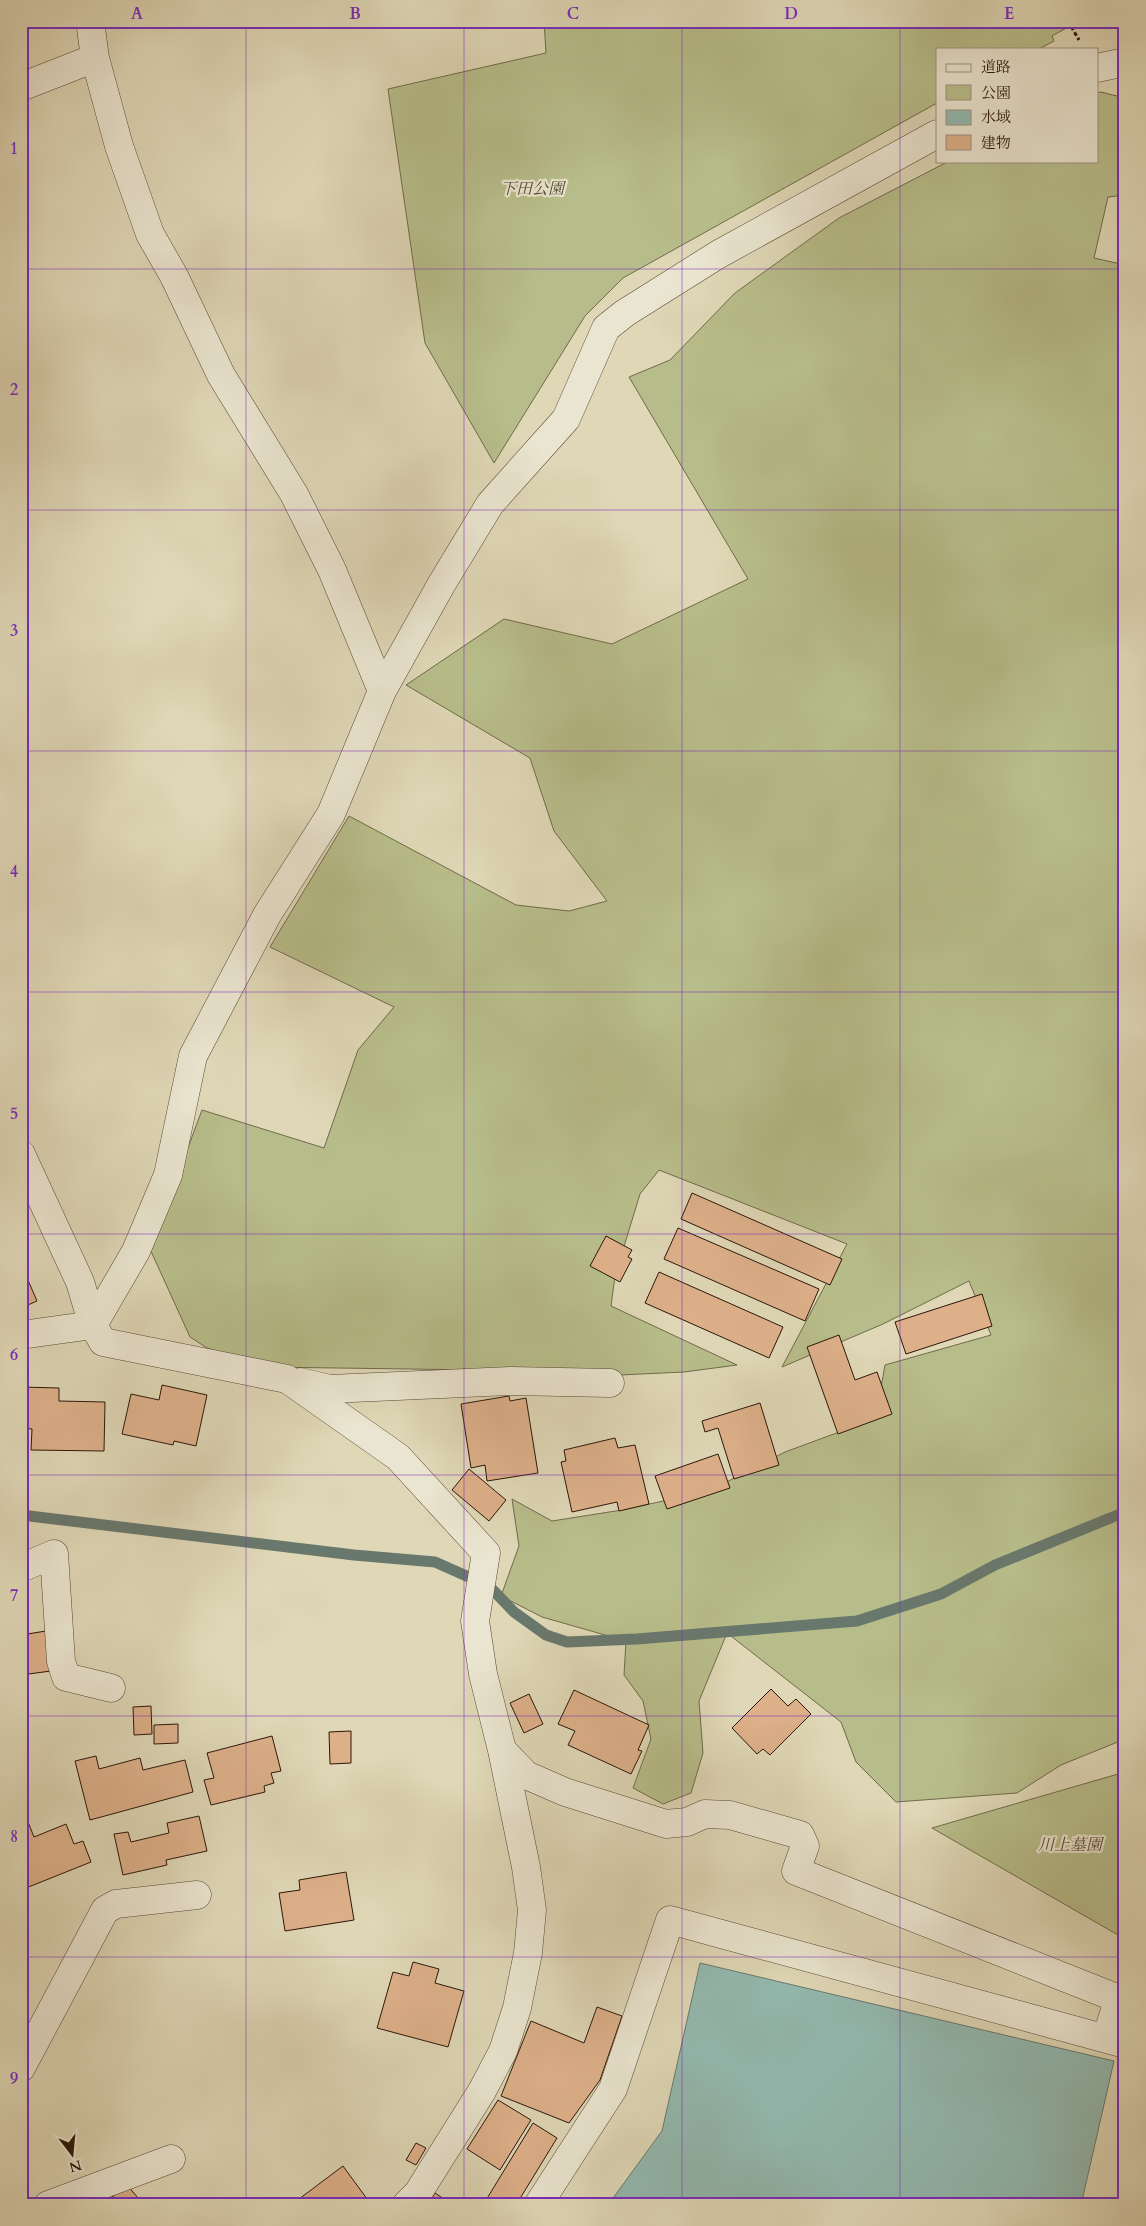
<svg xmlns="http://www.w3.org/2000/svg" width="1146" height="2226" viewBox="0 0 1146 2226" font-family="Cardo,'Noto Serif JP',serif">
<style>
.green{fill:#b7bd8a;stroke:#706a4a}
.water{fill:#93b9af;stroke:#69786d}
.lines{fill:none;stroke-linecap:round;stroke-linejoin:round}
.stream{stroke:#69786d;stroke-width:11}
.building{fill:#ddb08a;stroke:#2a1609}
.street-casing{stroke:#574634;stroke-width:29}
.path{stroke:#2a1609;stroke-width:3;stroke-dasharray:4 2.5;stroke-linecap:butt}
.street{stroke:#eae5d0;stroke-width:28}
.grid{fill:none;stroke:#7b2cbf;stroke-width:1;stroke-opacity:0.55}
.labels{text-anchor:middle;stroke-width:4.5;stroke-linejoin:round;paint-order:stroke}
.park-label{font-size:16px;font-style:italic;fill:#544830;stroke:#eae5d0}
.neatline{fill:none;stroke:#7b2cbf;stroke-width:2}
.grid-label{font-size:16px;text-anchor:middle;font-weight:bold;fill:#7b2cbf}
</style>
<rect width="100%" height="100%" fill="#dfd7b6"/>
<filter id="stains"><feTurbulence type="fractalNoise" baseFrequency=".004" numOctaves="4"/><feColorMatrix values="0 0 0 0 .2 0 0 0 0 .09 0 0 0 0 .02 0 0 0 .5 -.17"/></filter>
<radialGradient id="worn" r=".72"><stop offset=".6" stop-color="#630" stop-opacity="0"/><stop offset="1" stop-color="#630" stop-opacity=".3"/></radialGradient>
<path class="green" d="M 544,21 L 1079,21 L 1052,36 L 1054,41 L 1039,49 L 937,49 L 937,103 L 623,278 L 585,316 L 494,463 L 425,343 L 388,89 L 546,53 Z
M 1101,92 L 1125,98 L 1125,195 L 1108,197 L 1094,258 L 1125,265 L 1125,1739 L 1061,1765 L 1017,1793 L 896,1802 L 856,1762 L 841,1722 L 727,1633 L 699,1701 L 703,1753 L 691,1793 L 663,1804 L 633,1788 L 651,1739 L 643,1701 L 624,1675 L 626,1641 L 542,1617 L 501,1596 L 519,1546 L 512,1499 L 552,1521 L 622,1510 L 709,1491 L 785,1452 L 861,1424 L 880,1393 L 885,1365 L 991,1335 L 969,1281 L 883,1324 L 782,1367 L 847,1244 L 659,1170 L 640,1194 L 615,1276 L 611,1306 L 737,1365 L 684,1372 L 578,1377 L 482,1370 L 265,1367 L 207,1348 L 190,1337 L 150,1249 L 202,1110 L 324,1148 L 358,1050 L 394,1007 L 270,947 L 349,816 L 516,905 L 569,911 L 607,901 L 554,831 L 530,758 L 406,685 L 504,619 L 612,644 L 748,579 L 629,377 L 670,360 L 735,293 L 839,218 L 949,161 L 1097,161 L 1097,93 Z
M 1125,1772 L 1125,1939 L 932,1828 Z"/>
<path class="water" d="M 700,1963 L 1114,2061 L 1081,2205 L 608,2205 L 662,2131 Z"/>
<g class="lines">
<path class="stream" d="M 21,1515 L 354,1555 L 435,1562 L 471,1578
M 493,1590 L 514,1612 L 546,1635 L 567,1642 L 637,1639 L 857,1621 L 941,1594 L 995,1565 L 1125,1512"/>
</g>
<path class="building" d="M 692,1193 L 842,1259 L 830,1285 L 681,1219 Z
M 678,1228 L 819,1289 L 805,1321 L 664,1259 Z
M 606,1236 L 632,1250 L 628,1257 L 632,1259 L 620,1282 L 590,1266 Z
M 21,1264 L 37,1301 L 21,1308 Z
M 659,1272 L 783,1327 L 769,1358 L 645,1303 Z
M 982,1294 L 992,1326 L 906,1354 L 895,1322 Z
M 839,1335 L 855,1380 L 877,1372 L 892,1414 L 838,1434 L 807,1347 Z
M 162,1385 L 207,1395 L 196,1446 L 174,1441 L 173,1445 L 122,1434 L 131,1394 L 159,1400 Z
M 21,1387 L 59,1388 L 59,1401 L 105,1402 L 104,1451 L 31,1450 L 32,1429 L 21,1428 Z
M 509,1396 L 510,1401 L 526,1398 L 538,1473 L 487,1481 L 485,1465 L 471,1468 L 461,1404 Z
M 760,1403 L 779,1465 L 734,1479 L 718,1428 L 705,1432 L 702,1421 Z
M 615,1438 L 618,1448 L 635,1445 L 649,1504 L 619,1511 L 617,1502 L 572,1512 L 561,1462 L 566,1461 L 564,1450 Z
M 718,1454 L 730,1488 L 667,1509 L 655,1476 Z
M 469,1469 L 506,1500 L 489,1521 L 452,1490 Z
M 46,1631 L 51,1671 L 21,1675 L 21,1635 Z
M 771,1689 L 788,1706 L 796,1699 L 811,1714 L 770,1755 L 763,1749 L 757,1754 L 732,1728 Z
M 574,1690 L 649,1725 L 638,1750 L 642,1751 L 631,1774 L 568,1745 L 575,1731 L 558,1724 Z
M 529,1694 L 543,1724 L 524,1733 L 510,1703 Z
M 151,1706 L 152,1734 L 134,1735 L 133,1707 Z
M 178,1724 L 178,1743 L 154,1744 L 154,1725 Z
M 351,1731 L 351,1763 L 330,1764 L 329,1732 Z
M 272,1736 L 281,1771 L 271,1773 L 274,1783 L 264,1786 L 265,1792 L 211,1805 L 204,1780 L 214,1778 L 207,1753 Z
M 96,1756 L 99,1769 L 140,1758 L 143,1770 L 185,1760 L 193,1792 L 90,1820 L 75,1761 Z
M 199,1816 L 207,1851 L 166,1860 L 167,1865 L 123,1875 L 114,1834 L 128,1832 L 131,1842 L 169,1833 L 167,1823 Z
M 28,1822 L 34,1837 L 66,1824 L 74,1844 L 83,1841 L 91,1862 L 21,1890 L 21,1825 Z
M 346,1872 L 354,1920 L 285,1931 L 279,1893 L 300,1890 L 299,1880 Z
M 413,1962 L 439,1969 L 435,1983 L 464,1991 L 448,2047 L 377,2028 L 393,1972 L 409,1976 Z
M 597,2007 L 622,2016 L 600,2080 L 569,2123 L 501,2096 L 531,2021 L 584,2043 Z
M 498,2100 L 531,2120 L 500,2170 L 467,2149 Z
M 533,2123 L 557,2138 L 516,2205 L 483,2205 Z
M 416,2143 L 426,2148 L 416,2165 L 406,2160 Z
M 343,2166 L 370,2203 L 368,2205 L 291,2205 Z
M 127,2185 L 144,2205 L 102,2205 Z
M 435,2193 L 453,2205 L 428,2205 Z"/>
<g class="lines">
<defs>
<path id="street" d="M 90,21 L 95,58 L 119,146 L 150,234 L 174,276 L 221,375 L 294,494 L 332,570 L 382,691
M 1097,68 L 1125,62
M 21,87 L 95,58
M 21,1154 L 80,1282 L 93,1325 L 103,1342 L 287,1379 L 398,1457 L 486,1553 L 475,1621 L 483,1674 L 502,1750 L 526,1775 L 565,1792 L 666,1824 L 687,1822 L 705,1814 L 730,1815 L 800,1835 L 805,1846 L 796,1871 L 1114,1997 L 1116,2007 L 1106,2039
M 93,1325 L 136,1251 L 168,1175 L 193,1056 L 267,915 L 331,814 L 382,691 L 441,585 L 490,504 L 566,419 L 606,328 L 625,313 L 719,254 L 937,134
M 21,1335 L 93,1325
M 300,1382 L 330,1389 L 511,1381 L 610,1383
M 21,1568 L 54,1554 L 61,1661 L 66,1677 L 111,1688
M 21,2068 L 105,1910 L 116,1904 L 197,1895
M 48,2205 L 171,2159
M 406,2205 L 418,2193 L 482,2091 L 503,2051 L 517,2008 L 528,1953 L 532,1910 L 526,1867 L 502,1750
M 538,2205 L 613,2089 L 670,1920 L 1125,2044"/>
</defs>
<use href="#street" class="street-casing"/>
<path class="path" d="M 1068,21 L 1079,40"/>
<use href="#street" class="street"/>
</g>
<path class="grid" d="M 246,21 L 246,2205M 464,21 L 464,2205M 682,21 L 682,2205M 900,21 L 900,2205M 21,269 L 1125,269M 21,510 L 1125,510M 21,751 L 1125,751M 21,992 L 1125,992M 21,1234 L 1125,1234M 21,1475 L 1125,1475M 21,1716 L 1125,1716M 21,1957 L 1125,1957"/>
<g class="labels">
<g class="park-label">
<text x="532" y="194">下田公園</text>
<text x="1070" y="1850">川上墓園</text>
</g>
</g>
<rect width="1146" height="2226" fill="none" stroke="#dfd7b6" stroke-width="55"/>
<rect x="936" y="48" width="162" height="115" fill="#eae5d0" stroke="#9d9280"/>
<rect x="946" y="64" width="25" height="8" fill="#eae5d0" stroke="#9d9280"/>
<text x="981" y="72" font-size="15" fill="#2a1609">道路</text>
<rect x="946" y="85" width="25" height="15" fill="#b7bd8a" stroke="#9d9280"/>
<text x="981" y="98" font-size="15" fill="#2a1609">公園</text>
<rect x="946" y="110" width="25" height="15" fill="#93b9af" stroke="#9d9280"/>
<text x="981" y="122" font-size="15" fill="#2a1609">水域</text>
<rect x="946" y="135" width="25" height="15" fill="#ddb08a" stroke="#9d9280"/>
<text x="981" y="148" font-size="15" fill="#2a1609">建物</text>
<g transform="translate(72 2154) rotate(164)" stroke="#eae5d0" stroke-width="4" paint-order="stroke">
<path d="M0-4L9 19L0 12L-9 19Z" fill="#2a1609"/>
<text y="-8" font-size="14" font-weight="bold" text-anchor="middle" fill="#2a1609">N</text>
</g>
<rect x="28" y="28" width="1090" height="2170" class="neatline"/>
<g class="grid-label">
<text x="137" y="19">A</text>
<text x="355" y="19">B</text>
<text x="573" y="19">C</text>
<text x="791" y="19">D</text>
<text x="1009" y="19">E</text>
<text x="14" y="154">1</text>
<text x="14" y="395">2</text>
<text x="14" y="636">3</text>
<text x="14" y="877">4</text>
<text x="14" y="1119">5</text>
<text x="14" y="1360">6</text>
<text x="14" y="1601">7</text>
<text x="14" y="1842">8</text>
<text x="14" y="2084">9</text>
</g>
<rect width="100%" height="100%" filter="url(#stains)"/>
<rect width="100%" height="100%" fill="url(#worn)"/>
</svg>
